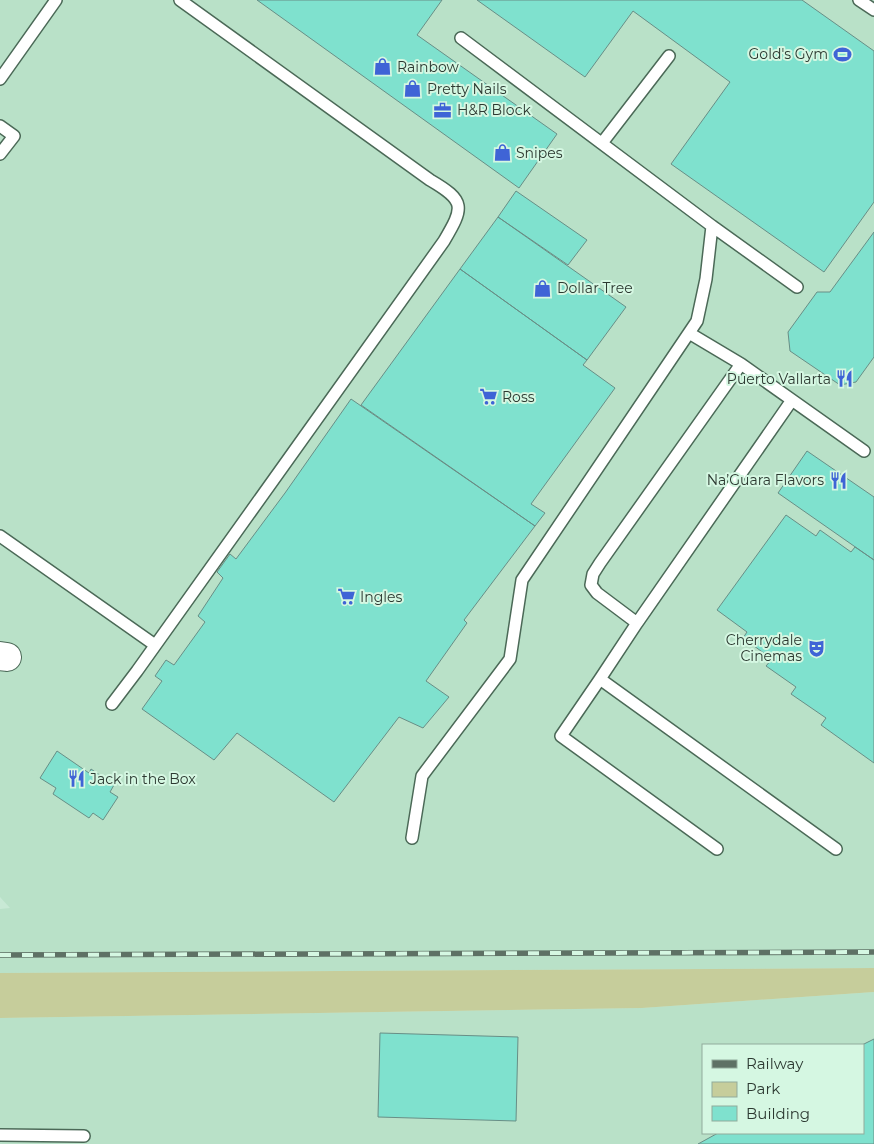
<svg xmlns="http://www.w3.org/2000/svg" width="874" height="1144" viewBox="0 0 874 1144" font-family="Montserrat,sans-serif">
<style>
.built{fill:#b9e1c8;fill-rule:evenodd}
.green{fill:#c6cd9b}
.building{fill:#7fe1ce;stroke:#688e86}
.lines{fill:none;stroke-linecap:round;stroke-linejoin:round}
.service-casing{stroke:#4b6957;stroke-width:14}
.trunk-casing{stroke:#4b6957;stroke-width:30}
.service{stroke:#fff;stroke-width:11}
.trunk{stroke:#fff;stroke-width:28}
.rail-casing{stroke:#5e7165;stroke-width:5.5}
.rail{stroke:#d5f7e2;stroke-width:4;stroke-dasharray:11;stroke-linecap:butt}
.labels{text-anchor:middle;stroke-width:4;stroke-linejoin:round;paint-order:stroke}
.poi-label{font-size:14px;fill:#2c3931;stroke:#d5f7e2;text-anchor:start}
</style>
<rect width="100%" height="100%" fill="#c8e9d5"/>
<path class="built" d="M 0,0 L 874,0 L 874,968 L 0,973 L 0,909 L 10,908 L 0,897 Z
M 874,992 L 874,1144 L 0,1144 L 0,1018 L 642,1008 ZM 703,1045 L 863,1045 L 863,1133 L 703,1133 Z"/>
<path class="green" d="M 874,968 L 874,992 L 642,1008 L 0,1018 L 0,973 Z"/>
<path class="building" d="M 257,0 L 442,0 L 417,35 L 557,134 L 519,188 Z
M 477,0 L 802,0 L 874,51 L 874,202 L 824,272 L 671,164 L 730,82 L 633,11 L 585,77 Z
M 516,191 L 587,240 L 568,265 L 498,217 Z
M 498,217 L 626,307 L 587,360 L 460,269 Z
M 874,232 L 874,357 L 856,382 L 840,385 L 790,351 L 788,332 L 817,292 L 830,292 Z
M 460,269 L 587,360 L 583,365 L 615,388 L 531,504 L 545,513 L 535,526 L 361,405 Z
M 351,399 L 535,526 L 464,620 L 467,623 L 426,681 L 449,697 L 423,728 L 399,717 L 334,802 L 237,733 L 214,760 L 142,709 L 162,681 L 155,676 L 166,660 L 174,665 L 205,622 L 198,616 L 223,578 L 217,572 L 230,554 L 236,559 L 285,493 Z
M 807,451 L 874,497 L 874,560 L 778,493 Z
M 786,515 L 816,536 L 820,530 L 851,552 L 855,547 L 874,560 L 874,763 L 821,725 L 826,718 L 791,694 L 796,687 L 766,666 L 772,659 L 743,638 L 747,632 L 717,610 Z
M 57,751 L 89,773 L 91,769 L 114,785 L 110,792 L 118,797 L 103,820 L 93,813 L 89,818 L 53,794 L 56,788 L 40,778 Z
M 380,1033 L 518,1037 L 516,1121 L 378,1117 Z
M 874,1039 L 874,1144 L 698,1144 L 718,1133 L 863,1133 L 862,1045 Z"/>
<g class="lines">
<defs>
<path id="service" d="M 859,0 L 874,10
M 0,79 L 56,0
M 0,126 L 14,136 L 0,154
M 602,143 L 669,56
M 712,226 L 797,287
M 689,333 L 741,364
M 0,536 L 155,645
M 637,623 L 792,400
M 600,679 L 836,849
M 112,704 L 137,671 L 444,241 C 464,207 466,201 430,180 L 180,0
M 412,838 L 422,776 L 510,659 L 522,580 L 697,321 L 706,279 L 712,226 L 461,38
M 717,849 L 561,736 L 600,679 L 637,623 L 597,593 L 591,585 L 593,574 L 600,563 L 741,364 L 864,451
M 0,1135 L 84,1136"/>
<path id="trunk" d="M 0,656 L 7,657"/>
</defs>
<use href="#service" class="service-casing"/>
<use href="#trunk" class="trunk-casing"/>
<use href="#service" class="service"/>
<use href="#trunk" class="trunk"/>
<defs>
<path id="rail" d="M 0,955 L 874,952"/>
</defs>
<use href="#rail" class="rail-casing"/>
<use href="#rail" class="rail"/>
</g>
<defs>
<symbol id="stadium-bare" viewBox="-9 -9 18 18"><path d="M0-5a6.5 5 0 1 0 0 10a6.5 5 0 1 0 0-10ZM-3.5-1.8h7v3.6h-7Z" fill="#3f64d6" stroke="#d5f7e2" stroke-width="2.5" paint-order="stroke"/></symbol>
<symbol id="shop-bare" viewBox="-9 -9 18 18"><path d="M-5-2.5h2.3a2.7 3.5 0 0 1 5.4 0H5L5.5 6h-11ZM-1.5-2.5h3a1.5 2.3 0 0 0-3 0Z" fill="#3f64d6" stroke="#d5f7e2" stroke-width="2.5" paint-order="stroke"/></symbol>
<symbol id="office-bare" viewBox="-9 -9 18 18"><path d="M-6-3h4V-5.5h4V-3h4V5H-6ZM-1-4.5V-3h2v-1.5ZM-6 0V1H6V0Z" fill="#3f64d6" stroke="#d5f7e2" stroke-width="2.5" paint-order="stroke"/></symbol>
<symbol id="restaurant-bare" viewBox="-9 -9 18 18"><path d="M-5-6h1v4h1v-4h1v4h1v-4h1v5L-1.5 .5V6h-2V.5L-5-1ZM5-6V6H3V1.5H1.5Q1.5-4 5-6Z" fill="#3f64d6" stroke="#d5f7e2" stroke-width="2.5" paint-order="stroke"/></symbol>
<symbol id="supermarket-bare" viewBox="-9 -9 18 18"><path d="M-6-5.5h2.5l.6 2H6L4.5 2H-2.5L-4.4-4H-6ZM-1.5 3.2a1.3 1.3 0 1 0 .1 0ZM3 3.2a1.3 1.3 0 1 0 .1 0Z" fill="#3f64d6" stroke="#d5f7e2" stroke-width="2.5" paint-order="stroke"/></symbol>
<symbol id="theatre-bare" viewBox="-9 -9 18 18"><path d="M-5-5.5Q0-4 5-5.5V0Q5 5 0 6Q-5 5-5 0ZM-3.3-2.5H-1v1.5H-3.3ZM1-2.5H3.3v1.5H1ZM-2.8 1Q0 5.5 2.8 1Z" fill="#3f64d6" stroke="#d5f7e2" stroke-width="2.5" paint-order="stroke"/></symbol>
</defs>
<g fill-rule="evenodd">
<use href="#stadium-bare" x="830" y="42" width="25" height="25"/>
<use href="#shop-bare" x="370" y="54" width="25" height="25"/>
<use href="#shop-bare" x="400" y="76" width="25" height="25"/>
<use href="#office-bare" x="430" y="98" width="25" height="25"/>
<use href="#shop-bare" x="490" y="140" width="25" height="25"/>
<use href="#shop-bare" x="530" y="276" width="25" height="25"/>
<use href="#restaurant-bare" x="832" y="366" width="25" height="25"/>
<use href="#supermarket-bare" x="476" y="384" width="25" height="25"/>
<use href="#restaurant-bare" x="826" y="468" width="25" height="25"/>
<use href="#supermarket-bare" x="334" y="584" width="25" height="25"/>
<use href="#theatre-bare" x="804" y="636" width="25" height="25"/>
<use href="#restaurant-bare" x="64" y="766" width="25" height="25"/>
</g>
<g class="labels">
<g class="poi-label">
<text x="828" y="59" text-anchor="end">Gold's Gym</text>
<text x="397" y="72">Rainbow</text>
<text x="427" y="94">Pretty Nails</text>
<text x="457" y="115">H&amp;R Block</text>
<text x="516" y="158">Snipes</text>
<text x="557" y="293">Dollar Tree</text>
<text x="831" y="384" text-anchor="end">Puerto Vallarta</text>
<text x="502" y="402">Ross</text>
<text x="824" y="485" text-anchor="end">Na’Guara Flavors</text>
<text x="360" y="602">Ingles</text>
<text x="802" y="645" text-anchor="end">Cherrydale<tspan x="802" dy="16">Cinemas</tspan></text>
<text x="90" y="784">Jack in the Box</text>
</g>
</g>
<rect x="702" y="1044" width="162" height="90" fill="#d5f7e2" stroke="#91ab9b"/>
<rect x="712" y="1060" width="25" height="8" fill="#5e7165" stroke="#91ab9b"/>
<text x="746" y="1069" font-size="15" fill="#2c3931">Railway</text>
<rect x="712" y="1082" width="25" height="15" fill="#c6cd9b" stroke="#91ab9b"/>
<text x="746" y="1094" font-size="15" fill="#2c3931">Park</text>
<rect x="712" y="1106" width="25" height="15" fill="#7fe1ce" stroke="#91ab9b"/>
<text x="746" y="1119" font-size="15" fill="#2c3931">Building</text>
</svg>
